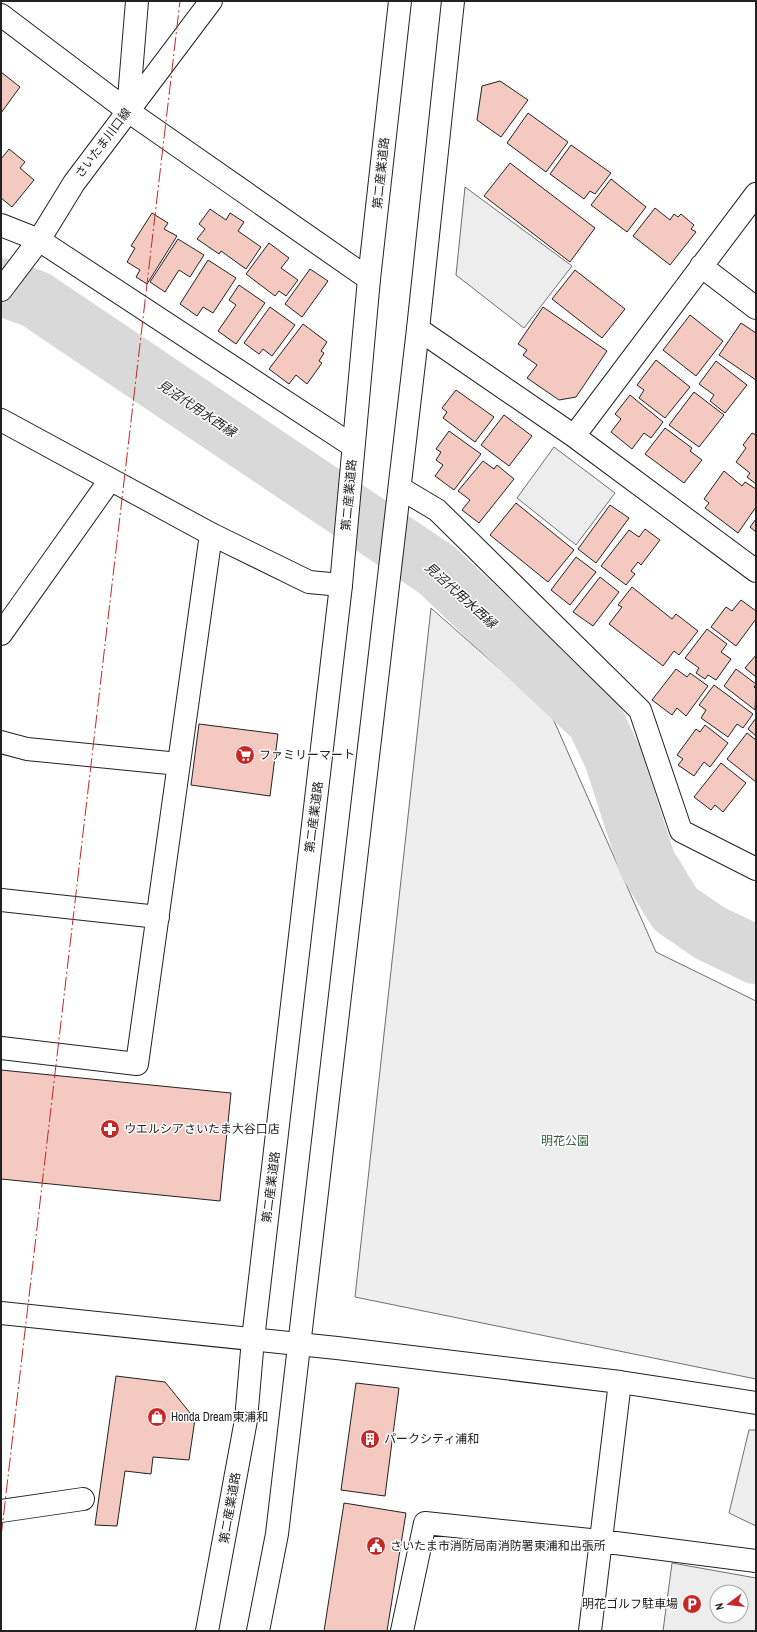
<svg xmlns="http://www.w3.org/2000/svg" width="757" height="1632" viewBox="0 0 757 1632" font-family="'Archivo Narrow','Noto Sans JP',sans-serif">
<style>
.green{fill:#eee;stroke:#6f6f6f}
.parking{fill:#ededed;stroke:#6f6f6f;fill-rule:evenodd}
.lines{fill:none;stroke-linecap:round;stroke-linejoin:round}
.river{stroke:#d9d9d9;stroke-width:58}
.building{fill:#f3c9c0;stroke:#222}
.minor-casing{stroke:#222;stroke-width:24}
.major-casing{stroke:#222;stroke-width:24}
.minor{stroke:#fff;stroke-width:22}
.major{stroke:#fff;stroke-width:22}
.power{stroke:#c62828;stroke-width:1;stroke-dasharray:14 3 2 3;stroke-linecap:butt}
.labels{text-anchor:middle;stroke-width:3;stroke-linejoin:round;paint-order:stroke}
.street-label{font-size:12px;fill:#222;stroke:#fff}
.poi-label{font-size:12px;fill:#222;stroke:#fff;text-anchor:start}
.park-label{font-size:12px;fill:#2f5e38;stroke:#fff}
.water-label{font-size:13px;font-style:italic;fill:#222;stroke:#fff}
</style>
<rect width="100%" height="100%" fill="#fff"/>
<path class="green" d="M 431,608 L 551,714 L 656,952 L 756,1001 L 756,1379 L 355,1297 Z
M 749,1430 L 756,1430 L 756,1526 L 729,1513 Z"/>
<path class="parking" d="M 465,187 L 572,266 L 524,328 L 456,275 Z
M 554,447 L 615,493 L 576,545 L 517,498 Z
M 672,1563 L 756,1578 L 756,1631 L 663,1631 ZM 717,1592 L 741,1592 L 741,1616 L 717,1616 Z"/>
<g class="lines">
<path class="river" d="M 1,287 L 35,299 L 437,570 L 595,720 L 613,758 L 647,863 L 675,909 L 710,933 L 756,955"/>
</g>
<path class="building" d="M 1,72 L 20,87 L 1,113 Z
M 500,81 L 528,100 L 501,137 L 477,120 L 482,86 Z
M 528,113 L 568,142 L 546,172 L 507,143 Z
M 571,145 L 611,173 L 595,194 L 590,191 L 584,199 L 550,174 Z
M 9,149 L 25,162 L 20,168 L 34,180 L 12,207 L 1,198 L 1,159 Z
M 510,163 L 595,228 L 570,262 L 484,196 Z
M 611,179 L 646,207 L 627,232 L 591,205 Z
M 655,208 L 670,220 L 674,214 L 678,217 L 681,214 L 694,225 L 691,229 L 696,232 L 670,265 L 633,236 Z
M 210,209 L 226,220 L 230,213 L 244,222 L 238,231 L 261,247 L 246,269 L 221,251 L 219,254 L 197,239 L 205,229 L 199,224 Z
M 152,213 L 168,223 L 164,229 L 177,236 L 147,284 L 136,277 L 140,270 L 127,262 L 135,248 L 131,246 Z
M 178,239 L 204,255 L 190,277 L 179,270 L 165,292 L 150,282 Z
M 269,243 L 289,258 L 281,268 L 298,280 L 286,296 L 279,291 L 275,296 L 246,274 Z
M 208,260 L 236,278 L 213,313 L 203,307 L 197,316 L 180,304 Z
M 310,269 L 328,281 L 302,317 L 285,304 Z
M 575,270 L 625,309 L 602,338 L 552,299 Z
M 239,285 L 265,303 L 236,344 L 218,331 L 236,305 L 229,300 Z
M 270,307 L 295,325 L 272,356 L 263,349 L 259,354 L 244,343 Z
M 543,307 L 607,351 L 576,397 L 559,400 L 527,378 L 537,365 L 523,355 L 527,350 L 518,344 Z
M 690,315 L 723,341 L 696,376 L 663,350 Z
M 741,323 L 756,333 L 756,380 L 719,355 Z
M 303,324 L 327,342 L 321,351 L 324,353 L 319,361 L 322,363 L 307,384 L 296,375 L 289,384 L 269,369 Z
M 656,360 L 690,387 L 665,418 L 639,398 L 644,390 L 637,385 Z
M 716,361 L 747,385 L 725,413 L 710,401 L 714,395 L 699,384 Z
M 456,390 L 494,417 L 475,442 L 443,418 L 447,412 L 442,408 Z
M 694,392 L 724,415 L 699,447 L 669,425 Z
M 630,395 L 663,422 L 651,438 L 644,433 L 632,449 L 611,432 L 621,419 L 615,414 Z
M 504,415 L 532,436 L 509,466 L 481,445 Z
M 665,428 L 692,448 L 690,451 L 702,460 L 684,483 L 645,454 Z
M 449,431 L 481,454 L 454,490 L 435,476 L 443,465 L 436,460 L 441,452 L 436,449 Z
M 752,433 L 756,435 L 756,484 L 747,477 L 750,473 L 736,462 L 746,448 L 743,445 Z
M 483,461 L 494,469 L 497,465 L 514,479 L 479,523 L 462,510 L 470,500 L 458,491 Z
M 724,471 L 742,486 L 745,482 L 756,489 L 756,507 L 738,533 L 705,508 L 709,503 L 704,499 Z
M 516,503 L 574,550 L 548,582 L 490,535 Z
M 610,505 L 629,518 L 596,563 L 578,549 Z
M 756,519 L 756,532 L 750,527 Z
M 645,529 L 660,540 L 641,565 L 638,562 L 631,571 L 635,574 L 626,585 L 601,566 L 629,530 L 639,537 Z
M 576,557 L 596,572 L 570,605 L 551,590 Z
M 600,577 L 619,592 L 593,626 L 573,612 Z
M 632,587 L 672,619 L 676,614 L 698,631 L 679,655 L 674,651 L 663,666 L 609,624 L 622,607 L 618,605 Z
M 741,600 L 756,611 L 756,619 L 736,646 L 711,627 L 726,607 L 732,611 Z
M 707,629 L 727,644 L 721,652 L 731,659 L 716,680 L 708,675 L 705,679 L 696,673 L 699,668 L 685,658 Z
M 756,655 L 756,677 L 745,668 Z
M 676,669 L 687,677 L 690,673 L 708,686 L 686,716 L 677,708 L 672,715 L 652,700 Z
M 736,669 L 756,684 L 754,687 L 756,689 L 755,710 L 724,686 Z
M 714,685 L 753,714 L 743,728 L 737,724 L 728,737 L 701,718 L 706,710 L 699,705 Z
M 756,718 L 756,736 L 748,729 Z
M 199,724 L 278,734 L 270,796 L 191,785 Z
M 705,725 L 728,743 L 710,767 L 704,762 L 694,776 L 678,765 L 683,759 L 677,755 L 696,729 L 700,732 Z
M 747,733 L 756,740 L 756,782 L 727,759 Z
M 721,763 L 746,783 L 723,812 L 715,805 L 711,810 L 694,797 Z
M 1,1070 L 231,1093 L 220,1201 L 1,1179 Z
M 116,1376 L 165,1382 L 195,1419 L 189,1460 L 153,1457 L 151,1474 L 125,1471 L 117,1526 L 95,1525 Z
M 356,1383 L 399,1388 L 385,1496 L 341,1490 Z
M 344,1503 L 406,1513 L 387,1631 L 324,1631 Z"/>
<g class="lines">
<defs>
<path id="minor" d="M 1,15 L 128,111 L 369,279
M 128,111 L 137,1
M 1,225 L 39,240 L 353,446
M 701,266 L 756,308
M 418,329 L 574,436 L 756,571
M 1,420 L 211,534 L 309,582 L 341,585
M 574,436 L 756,194
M 400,488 L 437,510 L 640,710 L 681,831 L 756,869
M 1,634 L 110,480
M 1,742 L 27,749 L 179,764
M 1,900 L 158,917
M 1,1048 L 137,1064 L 211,534
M 1,1313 L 337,1348 L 620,1382 L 756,1403
M 1,1511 L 83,1499
M 402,1631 L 425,1523 L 600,1541 L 756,1561
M 590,1631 L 620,1382"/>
<path id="major" d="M 1,290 L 39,240 L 74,183 L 211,1
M 207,1631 L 246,1420 L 253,1339 L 341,585 L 369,279 L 400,1
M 258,1631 L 277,1534 L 418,329 L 453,1"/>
</defs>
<use href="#minor" class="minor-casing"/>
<use href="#major" class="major-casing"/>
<use href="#minor" class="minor"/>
<use href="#major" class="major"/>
<path class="power" d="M 1,1537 L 180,1"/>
</g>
<defs>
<symbol id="supermarket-disc" viewBox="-11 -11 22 22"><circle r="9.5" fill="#c62828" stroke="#fff"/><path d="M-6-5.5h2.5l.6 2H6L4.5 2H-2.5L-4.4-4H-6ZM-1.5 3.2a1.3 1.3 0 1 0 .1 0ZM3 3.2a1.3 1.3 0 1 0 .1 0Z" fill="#fff"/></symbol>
<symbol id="pharmacy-disc" viewBox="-11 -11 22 22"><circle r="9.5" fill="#c62828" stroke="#fff"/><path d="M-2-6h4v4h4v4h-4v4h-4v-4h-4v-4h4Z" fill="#fff"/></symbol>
<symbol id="shop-disc" viewBox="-11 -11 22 22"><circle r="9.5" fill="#c62828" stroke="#fff"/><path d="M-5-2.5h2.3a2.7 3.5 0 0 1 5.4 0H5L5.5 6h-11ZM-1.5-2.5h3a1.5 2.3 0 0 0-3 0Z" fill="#fff"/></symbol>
<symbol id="building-disc" viewBox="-11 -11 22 22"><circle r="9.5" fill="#c62828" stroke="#fff"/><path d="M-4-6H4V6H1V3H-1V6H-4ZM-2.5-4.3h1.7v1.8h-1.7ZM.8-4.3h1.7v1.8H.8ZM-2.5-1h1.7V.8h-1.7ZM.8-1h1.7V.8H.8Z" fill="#fff"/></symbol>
<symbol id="civic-disc" viewBox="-11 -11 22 22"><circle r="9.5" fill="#c62828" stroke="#fff"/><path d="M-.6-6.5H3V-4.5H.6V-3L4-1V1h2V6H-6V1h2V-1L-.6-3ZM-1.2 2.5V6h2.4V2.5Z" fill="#fff"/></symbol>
<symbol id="parking-disc" viewBox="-11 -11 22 22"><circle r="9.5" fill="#c62828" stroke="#fff"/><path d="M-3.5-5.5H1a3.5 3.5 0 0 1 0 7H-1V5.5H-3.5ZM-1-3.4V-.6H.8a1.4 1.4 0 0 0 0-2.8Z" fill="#fff"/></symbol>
</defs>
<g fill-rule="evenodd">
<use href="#supermarket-disc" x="234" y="744" width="22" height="22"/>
<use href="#pharmacy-disc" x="99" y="1118" width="22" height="22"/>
<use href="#shop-disc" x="146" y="1406" width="22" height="22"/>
<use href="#building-disc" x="359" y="1428" width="22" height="22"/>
<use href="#civic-disc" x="365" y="1535" width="22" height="22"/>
<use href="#parking-disc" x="681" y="1593" width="22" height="22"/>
</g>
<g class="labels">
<g class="street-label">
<text transform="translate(103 143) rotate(-53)" y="4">さいたま川口線</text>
<text transform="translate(381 173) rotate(-84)" y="4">第二産業道路</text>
<text transform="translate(349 495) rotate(-85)" y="4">第二産業道路</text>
<text transform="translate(314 817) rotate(-83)" y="4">第二産業道路</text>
<text transform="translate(271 1187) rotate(-83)" y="4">第二産業道路</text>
<text transform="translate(230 1508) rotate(-80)" y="4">第二産業道路</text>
</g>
<g class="poi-label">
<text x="259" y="759">ファミリーマート</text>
<text x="124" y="1133">ウエルシアさいたま大谷口店</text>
<text x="171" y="1421">Honda Dream東浦和</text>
<text x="384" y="1443">パークシティ浦和</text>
<text x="390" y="1550">さいたま市消防局南消防署東浦和出張所</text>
<text x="678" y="1608" text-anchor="end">明花ゴルフ駐車場</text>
</g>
<g class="park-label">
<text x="565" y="1145">明花公園</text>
</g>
<g class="water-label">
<text transform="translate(197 408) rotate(34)" y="5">見沼代用水西縁</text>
<text transform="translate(461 595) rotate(42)" y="5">見沼代用水西縁</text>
</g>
</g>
<rect width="757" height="1632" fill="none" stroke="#222222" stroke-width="4"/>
<g transform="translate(729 1604) rotate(255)"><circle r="19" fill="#ffffff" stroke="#a7a7a7"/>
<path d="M0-3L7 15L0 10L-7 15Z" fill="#c62828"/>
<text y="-6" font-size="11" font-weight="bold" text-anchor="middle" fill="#222222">N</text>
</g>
</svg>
